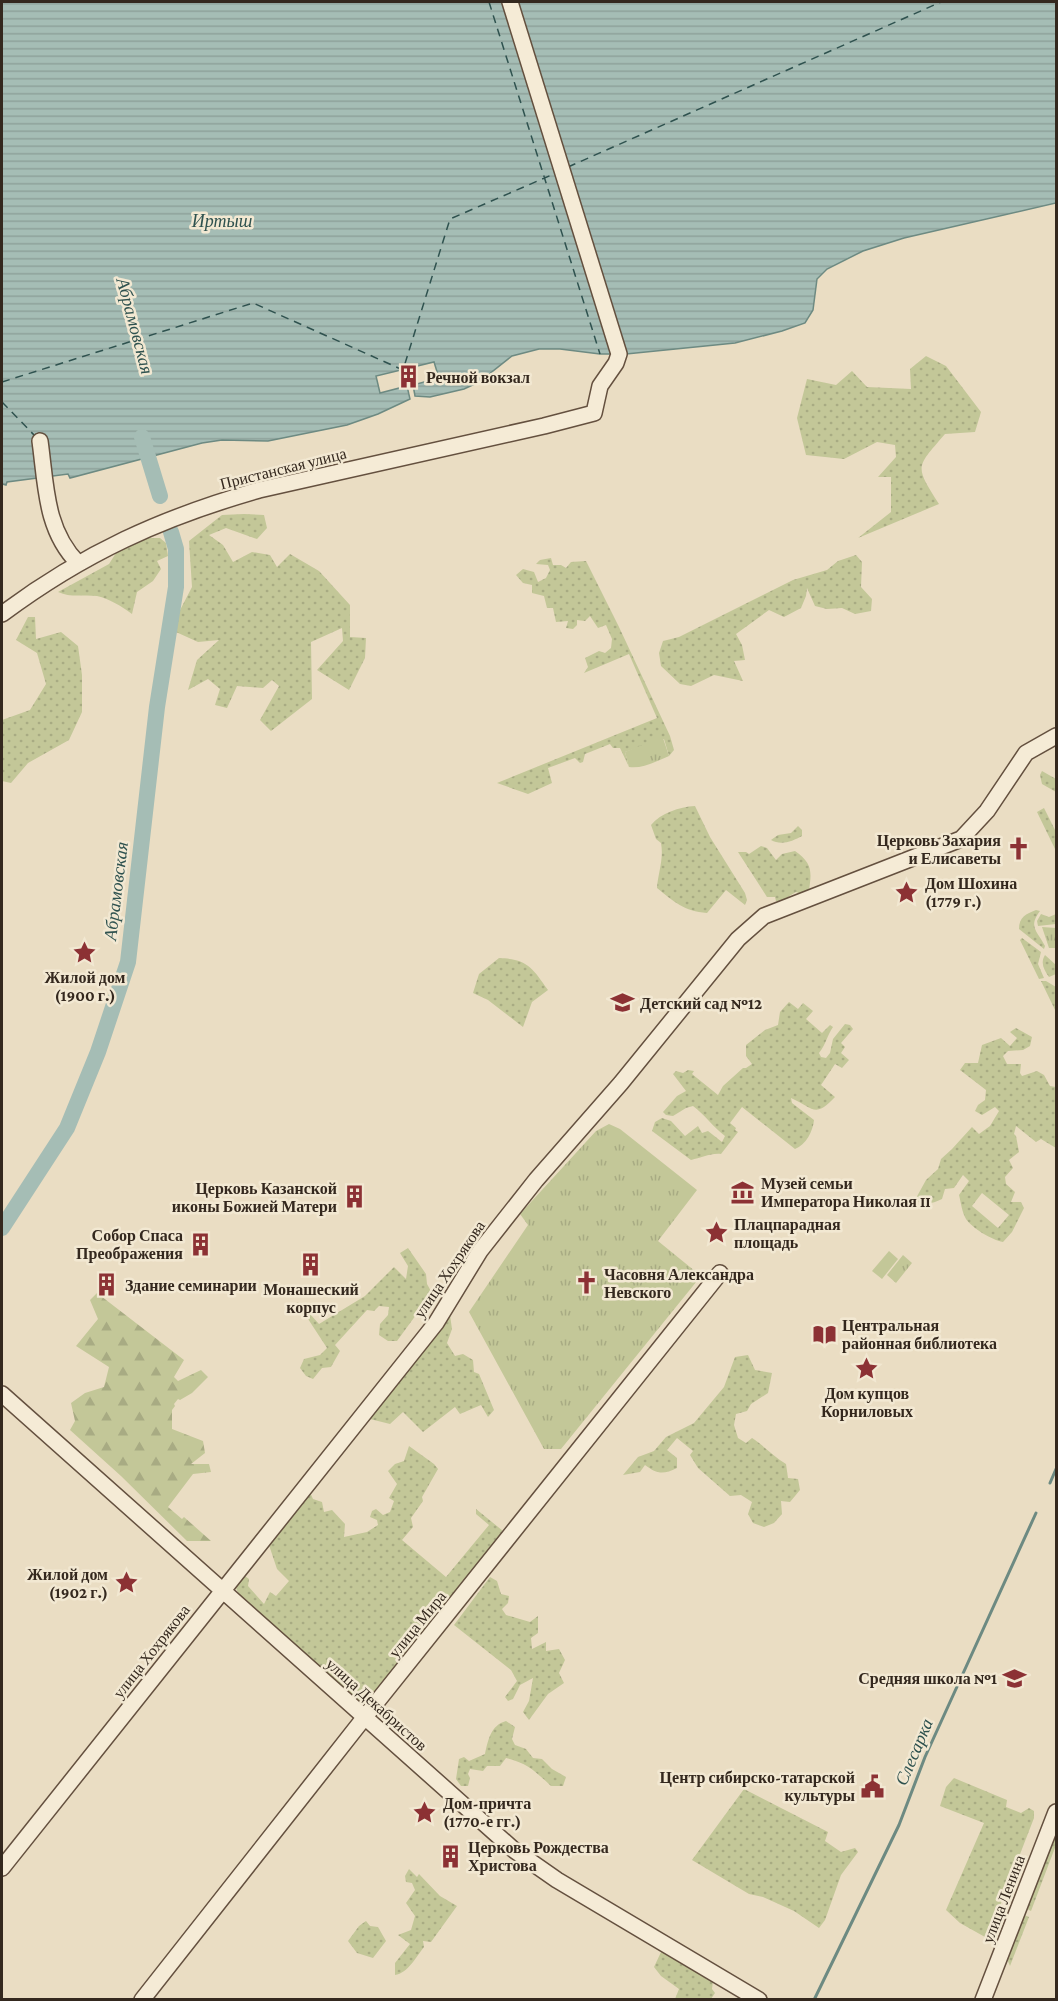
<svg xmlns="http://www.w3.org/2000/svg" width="1058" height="2001" viewBox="0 0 1058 2001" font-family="'Crimson Pro',serif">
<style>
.grass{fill:url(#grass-dots);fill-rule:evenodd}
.forest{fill:url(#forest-firs)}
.park{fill:url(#park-tufts)}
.garden{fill:#c3c798}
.water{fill:url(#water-rules);stroke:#6d8a82;stroke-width:1.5}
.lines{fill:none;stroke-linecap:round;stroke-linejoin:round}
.stream{stroke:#6d8a82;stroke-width:3}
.river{stroke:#a5bdb5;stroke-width:16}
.ferry{stroke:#2f524f;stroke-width:1.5;stroke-dasharray:8 6;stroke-linecap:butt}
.secondary-casing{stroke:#64503f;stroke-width:18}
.secondary{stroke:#f5ebd6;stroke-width:15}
.labels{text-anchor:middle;stroke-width:5;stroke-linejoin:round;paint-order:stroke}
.poi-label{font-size:16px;font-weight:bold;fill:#34281e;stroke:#f2e8d2;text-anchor:start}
.street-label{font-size:16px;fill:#34281e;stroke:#f2e8d2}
.water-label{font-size:18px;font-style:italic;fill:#2f524f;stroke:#f2e8d2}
</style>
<defs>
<pattern id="grass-dots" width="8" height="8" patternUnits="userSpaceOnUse" patternTransform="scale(1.5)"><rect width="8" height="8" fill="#c3c798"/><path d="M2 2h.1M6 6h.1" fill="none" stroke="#a8ab83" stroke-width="1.8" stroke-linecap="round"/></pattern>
<pattern id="forest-firs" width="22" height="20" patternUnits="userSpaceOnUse" patternTransform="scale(1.5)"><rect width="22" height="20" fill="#c3c798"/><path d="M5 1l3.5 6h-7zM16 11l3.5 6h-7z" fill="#a8ab83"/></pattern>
<pattern id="park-tufts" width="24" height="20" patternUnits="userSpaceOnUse" patternTransform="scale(1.5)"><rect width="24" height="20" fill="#c3c798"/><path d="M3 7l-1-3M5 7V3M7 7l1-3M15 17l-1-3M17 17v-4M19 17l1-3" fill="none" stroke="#a8ab83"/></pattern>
<pattern id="water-rules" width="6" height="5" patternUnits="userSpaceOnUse" patternTransform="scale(1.5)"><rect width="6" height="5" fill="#a5bdb5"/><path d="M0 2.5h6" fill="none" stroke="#8fa29b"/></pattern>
</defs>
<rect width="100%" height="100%" fill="#eaddc3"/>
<path class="grass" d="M 926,356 L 946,366 L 981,412 L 975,432 L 945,434 C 916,468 914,465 939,504 L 858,538 L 891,512 L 891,477 L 878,477 L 896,457 L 895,445 L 877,442 L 844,459 L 806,455 L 797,418 L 807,379 L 836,385 L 852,371 L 867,387 L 911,389 L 910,369 Z
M 244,514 L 264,515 L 267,528 L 257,539 L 226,528 L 209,535 L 223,545 L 233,562 L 252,552 L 270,555 L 277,567 L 290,554 L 319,571 L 350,605 L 350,637 L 366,638 L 365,658 L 349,690 L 317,670 L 343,641 L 342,628 L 311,642 L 312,699 L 271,731 L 260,720 L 279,686 L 272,680 L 263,688 L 237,686 L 227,708 L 215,705 L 220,689 L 208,679 L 188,690 L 197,660 L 219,640 L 198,642 L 176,632 L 179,612 L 192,587 L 189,541 L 222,515 Z
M 146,538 L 160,538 L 166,543 L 168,556 L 157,561 L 161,569 L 153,581 L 137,592 L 132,614 C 121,606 110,599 97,596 C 83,594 71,598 58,592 L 109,564 L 116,553 L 134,542 Z
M 856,555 L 862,562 L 861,587 L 872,599 L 871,611 L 855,614 L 842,608 L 827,609 L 815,606 L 807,588 L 806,596 L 801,608 L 784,617 L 769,610 L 736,634 L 742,645 L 745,660 L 734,661 L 743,681 L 714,675 L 691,686 L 680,684 L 661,666 L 659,653 L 663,641 L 679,637 L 793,580 L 827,570 L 838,561 Z
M 551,558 L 553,565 L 561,565 L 566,568 L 571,562 L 586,561 L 619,627 L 670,736 L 674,750 L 669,756 L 664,739 L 625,752 L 629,767 L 620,748 L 613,748 L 610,744 L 585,754 L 583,762 L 580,763 L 575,758 L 548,768 L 552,783 L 528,794 L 497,783 L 657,718 L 629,654 L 584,673 L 588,667 L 585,658 L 599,651 L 605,653 L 611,648 L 612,639 L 606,625 L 598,628 L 590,616 L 585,621 L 577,620 L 577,625 L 573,629 L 566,628 L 568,621 L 556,622 L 553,608 L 547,608 L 544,596 L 532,593 L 532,585 L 523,583 L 516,575 L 523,569 L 534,572 L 538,582 L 546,578 L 550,570 L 548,565 L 536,564 L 540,560 Z
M 28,617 L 35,617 L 36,639 L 61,632 L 78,646 L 82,675 L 82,712 L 69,740 L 28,763 L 11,783 L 2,781 L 2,720 L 30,710 L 46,684 L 37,653 L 16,640 Z
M 1042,771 L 1056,779 L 1056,792 L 1042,784 L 1040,775 Z
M 695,806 L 710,837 L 745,893 L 747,900 L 745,905 L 726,890 L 707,913 C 684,911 674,902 657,888 C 658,873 664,859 661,843 L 656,839 L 651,825 C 661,813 679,807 695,806 Z
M 1044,808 L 1056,832 L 1056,851 L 1037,812 Z
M 798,826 L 802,830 L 802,836 C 793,841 781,846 771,840 L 778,835 L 791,833 Z
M 761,846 L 767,848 L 776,860 L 782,854 L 795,851 C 812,863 812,871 809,890 L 801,894 L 796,892 L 781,901 L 776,901 L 775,897 L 767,897 L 738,852 L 746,852 L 749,854 Z
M 1036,910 L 1040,911 C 1028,927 1037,931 1045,946 L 1044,949 L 1019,929 C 1019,917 1026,914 1036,910 Z
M 1041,914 L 1049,917 L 1056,914 L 1056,924 L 1038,926 L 1037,921 Z
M 1022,938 L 1041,952 L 1038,964 L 1044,978 L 1039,979 L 1020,940 Z
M 1045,955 L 1056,965 L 1056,974 L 1049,977 C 1044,970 1040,963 1045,955 Z
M 499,958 C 527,959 532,967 548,990 L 532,1002 L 523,1027 L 488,1000 L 473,993 L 479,974 Z
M 1041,981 L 1046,981 L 1056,987 L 1056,1012 Z
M 789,1002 L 798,1009 L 803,1003 L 813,1011 L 806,1019 L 822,1033 L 830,1025 L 833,1027 C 827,1036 826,1044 819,1053 L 821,1057 L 826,1058 L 830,1053 L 833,1039 L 845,1024 L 850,1025 L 853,1029 L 841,1043 L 845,1047 L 841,1053 L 849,1060 L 842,1068 L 835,1064 L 821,1085 L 835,1097 C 814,1119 814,1108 791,1098 L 792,1103 L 814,1120 C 813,1131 806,1145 795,1149 L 742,1107 L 730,1123 L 736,1128 L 735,1130 L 738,1132 L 721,1154 C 710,1153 701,1158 691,1160 L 652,1131 L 655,1122 L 662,1118 L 671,1121 L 685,1136 L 698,1126 L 702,1133 L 708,1131 L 722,1142 L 725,1136 C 713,1127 705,1115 693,1106 L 686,1108 L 673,1116 L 666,1115 L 663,1112 L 677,1096 L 686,1091 L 673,1074 L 676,1071 L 683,1073 L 688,1070 L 694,1071 L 692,1074 L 718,1095 L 723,1086 L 743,1068 L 746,1068 L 752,1064 L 746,1056 L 746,1045 L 765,1030 L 778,1025 L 780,1012 Z
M 1016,1028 L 1032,1037 L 1030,1046 L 1023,1050 L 1008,1051 L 1003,1056 L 1007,1064 L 1021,1064 L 1020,1073 L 1022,1076 L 1037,1071 L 1044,1075 L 1050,1086 L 1056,1087 L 1056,1148 L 1041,1139 L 1036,1142 L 1016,1126 L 1014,1134 L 1016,1136 L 1019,1152 L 1009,1160 L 1013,1168 L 1005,1177 L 1006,1184 L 1015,1192 L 1011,1202 L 1021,1202 L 1024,1208 L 1012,1232 L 1003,1242 C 992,1240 972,1228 966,1219 C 962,1212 961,1203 959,1195 L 969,1181 L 963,1175 L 954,1188 L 945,1189 L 942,1199 C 932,1204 925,1205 915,1200 L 926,1180 L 938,1169 L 941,1159 L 952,1149 L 972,1127 L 979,1134 L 990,1126 L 999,1111 L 995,1107 L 982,1115 L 975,1111 L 978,1105 L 985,1100 L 986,1090 L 960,1070 L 965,1063 L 978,1063 L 982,1045 L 1001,1038 L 1010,1046 L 1017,1038 L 1010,1032 ZM 982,1193 L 1009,1215 L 998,1228 L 972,1206 Z
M 408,1248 L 426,1274 L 427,1284 L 432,1293 L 397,1341 L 388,1341 L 379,1335 L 380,1324 L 388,1315 L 389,1307 L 379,1306 L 374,1311 L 367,1310 L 335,1345 L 340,1351 L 331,1367 L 322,1368 L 313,1379 L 306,1376 L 300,1368 L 304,1359 L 320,1355 L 327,1348 L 297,1302 L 301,1304 L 319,1324 L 365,1296 L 394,1267 L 406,1279 L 408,1266 L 400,1253 Z
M 450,1315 L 452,1329 L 447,1343 L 455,1356 L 463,1354 L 473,1360 L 474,1372 L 479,1374 L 494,1410 L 488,1417 L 481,1405 L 460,1414 L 455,1407 L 423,1432 L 403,1412 L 390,1424 L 370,1419 Z
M 748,1355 L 755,1370 L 772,1373 L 768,1393 L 751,1404 L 747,1411 L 736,1414 L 734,1425 L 738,1438 L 746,1443 L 752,1438 C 763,1445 773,1456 786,1464 L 788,1478 L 798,1479 L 800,1490 L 790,1502 L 781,1501 L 782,1514 L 774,1523 L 764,1527 L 753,1523 L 748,1514 L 752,1502 L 741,1495 L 730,1496 L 698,1468 L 690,1455 L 693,1451 L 677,1438 L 667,1450 L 677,1458 L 677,1468 C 663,1475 657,1474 645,1465 L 640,1472 L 623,1475 L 638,1457 L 654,1451 L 666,1437 L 694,1423 L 724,1387 L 735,1357 Z
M 409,1446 L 434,1464 L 438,1469 L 422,1497 L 423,1501 L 411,1518 L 413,1527 L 402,1540 L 446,1577 L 489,1525 L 476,1514 L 476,1509 L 503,1531 L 505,1536 L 369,1702 L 361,1704 L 239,1594 C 233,1585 237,1581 242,1574 L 249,1579 L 248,1586 L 264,1604 L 270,1592 L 276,1596 L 289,1581 L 277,1569 L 269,1545 L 309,1490 L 313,1499 L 322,1502 L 324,1512 L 332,1510 L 345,1524 L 344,1537 L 367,1532 L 378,1525 L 377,1520 L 370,1517 L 372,1511 L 376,1509 L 383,1515 L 390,1512 L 394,1501 L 389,1498 L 397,1484 L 388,1471 L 395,1464 L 404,1461 Z
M 490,1577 L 497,1581 L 501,1594 L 509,1596 L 508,1603 L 502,1609 L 506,1615 L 530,1622 L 538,1616 L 538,1633 L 531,1638 L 532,1649 L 546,1642 L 546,1651 L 559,1649 L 565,1660 L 559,1673 L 564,1683 L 548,1694 L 529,1720 L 523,1712 L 529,1701 L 533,1678 L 520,1685 L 513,1699 L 508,1701 L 505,1697 L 517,1681 L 511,1670 L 454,1625 Z
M 506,1721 L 515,1727 L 512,1739 L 515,1745 L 526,1749 L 533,1758 L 542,1759 L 552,1769 L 566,1777 L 563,1786 L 551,1786 C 535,1771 527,1763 506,1758 L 500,1766 L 487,1766 L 483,1771 L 470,1769 L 468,1774 L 470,1778 L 468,1786 L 461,1786 L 456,1779 L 459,1759 L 464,1757 L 469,1761 L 485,1754 C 488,1740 491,1725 506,1721 Z
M 954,1778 L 1007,1800 L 1006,1807 L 1021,1813 L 1029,1808 L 1034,1811 L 1034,1818 L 991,1929 L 985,1937 L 960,1923 L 946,1910 L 984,1823 L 940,1806 L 946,1787 Z
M 744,1789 L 828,1832 L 825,1841 L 841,1852 L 855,1848 L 858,1852 L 841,1875 L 825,1920 L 819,1928 L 794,1911 L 763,1897 L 749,1894 L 692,1860 Z
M 1056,1831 L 1056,1845 L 1031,1911 L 1027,1909 Z
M 409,1869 L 417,1877 L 419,1874 L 440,1896 L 457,1906 L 431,1942 L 423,1941 L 424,1947 C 416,1957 408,1973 395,1975 L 395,1963 L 410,1944 L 398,1935 L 411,1930 L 415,1916 L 406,1903 L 415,1890 L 412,1883 L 406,1882 L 405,1876 Z
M 1024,1915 L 1029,1917 L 1010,1966 L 1007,1959 Z
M 366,1921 L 370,1926 L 378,1927 L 386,1941 L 373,1958 L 357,1953 L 348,1941 L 359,1926 Z
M 662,1950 L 713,1981 L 712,1989 L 715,1993 L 711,1999 L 675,1999 L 679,1989 L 661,1976 L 654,1967 Z"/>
<path class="forest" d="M 97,1293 L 184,1360 L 174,1377 L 178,1381 L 201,1370 L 208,1377 L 192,1393 L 180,1400 L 178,1399 L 174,1404 L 175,1406 L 172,1410 L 172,1429 L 203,1441 L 205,1453 L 191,1464 L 209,1464 L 211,1472 L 193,1474 L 168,1507 L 182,1519 L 184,1517 L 211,1541 L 187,1541 L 121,1476 L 70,1430 L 75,1421 L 71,1403 L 85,1393 L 104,1387 L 109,1367 L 76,1346 L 98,1319 L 90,1300 Z"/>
<path class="park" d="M 659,738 L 663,738 L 669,756 C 657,761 643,769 629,767 L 625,752 Z
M 1042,927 L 1056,928 L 1056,948 L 1049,948 Z
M 609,1124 L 620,1129 L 697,1190 L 658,1241 L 701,1276 L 561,1449 L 544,1449 L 469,1312 L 528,1225 L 520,1214 L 596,1131 Z
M 903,1255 L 912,1263 L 896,1283 L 887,1275 Z"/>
<path class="garden" d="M 889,1251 L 898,1259 L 882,1279 L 872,1271 Z"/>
<path class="water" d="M 2,2 L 1056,2 L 1056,203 L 904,238 L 863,251 L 827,269 L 817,279 L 813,310 L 805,323 L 782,331 L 735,343 L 626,354 L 600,354 L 560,349 L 539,349 L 512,356 L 479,382 L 464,389 L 430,397 L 415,396 L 413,385 L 439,378 L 434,362 L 376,376 L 380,393 L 407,386 L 410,399 L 378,414 L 347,425 L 268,441 L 222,440 L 202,443 L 70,478 L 68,474 L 7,482 L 6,485 L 2,484 Z"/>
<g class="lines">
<path class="stream" d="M 1050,1483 L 1056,1469
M 814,2000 L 899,1825 L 925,1757 L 1036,1513"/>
<path class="river" d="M 142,437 L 160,496
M 2,1228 L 67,1128 L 98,1052 L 128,962 L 157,707 L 176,587 L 176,549 L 171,532"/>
<path class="ferry" d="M 489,2 L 600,354
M 568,167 L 941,2
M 2,382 L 253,303 L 403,370 L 450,219 L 556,173
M 2,402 L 35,436"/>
<defs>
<path id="secondary" d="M 40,441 C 46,484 45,530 78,563
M 2,614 C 84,553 161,518 259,490 L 544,426 L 594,413 L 600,386 L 616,363 L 619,354 L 510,2
M 2,1394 L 514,1850 L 557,1880 L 759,2000
M 2,1868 L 436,1323 L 480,1251 L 536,1180 L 621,1083 L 738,939 L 764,916 L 961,839 L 987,811 L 1026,753 L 1056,736
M 142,2000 L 364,1718 L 720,1273
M 983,2000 L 1056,1812"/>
</defs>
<use href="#secondary" class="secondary-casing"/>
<use href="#secondary" class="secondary"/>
</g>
<defs>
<symbol id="building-bare" viewBox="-9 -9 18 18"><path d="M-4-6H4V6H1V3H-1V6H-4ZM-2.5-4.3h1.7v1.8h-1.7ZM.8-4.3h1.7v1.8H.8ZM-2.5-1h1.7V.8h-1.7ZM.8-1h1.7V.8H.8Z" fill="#8c3134" stroke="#f2e8d2" stroke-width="2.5" paint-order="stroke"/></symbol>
<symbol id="church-bare" viewBox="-9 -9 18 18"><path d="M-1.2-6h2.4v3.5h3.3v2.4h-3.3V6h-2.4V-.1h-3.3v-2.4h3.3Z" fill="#8c3134" stroke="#f2e8d2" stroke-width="2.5" paint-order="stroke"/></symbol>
<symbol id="sight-bare" viewBox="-9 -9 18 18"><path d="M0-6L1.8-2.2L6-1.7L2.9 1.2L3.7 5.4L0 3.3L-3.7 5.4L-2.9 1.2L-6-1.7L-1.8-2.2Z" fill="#8c3134" stroke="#f2e8d2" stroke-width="2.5" paint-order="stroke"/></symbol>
<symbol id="school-bare" viewBox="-9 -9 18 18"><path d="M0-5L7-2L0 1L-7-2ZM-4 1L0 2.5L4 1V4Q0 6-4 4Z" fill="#8c3134" stroke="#f2e8d2" stroke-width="2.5" paint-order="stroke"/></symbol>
<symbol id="museum-bare" viewBox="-9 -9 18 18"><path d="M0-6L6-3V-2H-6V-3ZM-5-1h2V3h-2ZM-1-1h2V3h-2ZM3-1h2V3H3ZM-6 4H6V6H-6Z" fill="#8c3134" stroke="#f2e8d2" stroke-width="2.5" paint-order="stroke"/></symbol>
<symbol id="library-bare" viewBox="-9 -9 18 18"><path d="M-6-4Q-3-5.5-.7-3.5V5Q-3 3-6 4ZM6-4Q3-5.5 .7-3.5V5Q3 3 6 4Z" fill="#8c3134" stroke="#f2e8d2" stroke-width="2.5" paint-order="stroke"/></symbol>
<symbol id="civic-bare" viewBox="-9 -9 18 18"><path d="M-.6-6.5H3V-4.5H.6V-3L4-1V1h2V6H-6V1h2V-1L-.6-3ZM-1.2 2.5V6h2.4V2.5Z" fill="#8c3134" stroke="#f2e8d2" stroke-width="2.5" paint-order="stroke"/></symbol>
</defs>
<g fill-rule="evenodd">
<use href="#building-bare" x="392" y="360" width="33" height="33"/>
<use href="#church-bare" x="1002" y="832" width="33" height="33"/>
<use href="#sight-bare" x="890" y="876" width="33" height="33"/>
<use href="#sight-bare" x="68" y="936" width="33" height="33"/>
<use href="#school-bare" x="606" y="986" width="33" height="33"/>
<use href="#museum-bare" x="726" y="1176" width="33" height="33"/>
<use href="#building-bare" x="338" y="1180" width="33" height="33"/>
<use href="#sight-bare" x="700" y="1216" width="33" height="33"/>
<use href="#building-bare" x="184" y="1228" width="33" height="33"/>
<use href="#building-bare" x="294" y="1248" width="33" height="33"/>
<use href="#church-bare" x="570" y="1266" width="33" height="33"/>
<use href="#building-bare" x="90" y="1268" width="33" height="33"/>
<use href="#library-bare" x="808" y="1318" width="33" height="33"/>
<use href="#sight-bare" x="850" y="1352" width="33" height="33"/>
<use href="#sight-bare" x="110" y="1566" width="33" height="33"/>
<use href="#school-bare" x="998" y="1662" width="33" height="33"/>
<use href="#civic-bare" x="856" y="1770" width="33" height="33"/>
<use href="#sight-bare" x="408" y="1796" width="33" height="33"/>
<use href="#building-bare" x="434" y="1840" width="33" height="33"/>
</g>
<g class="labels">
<g class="poi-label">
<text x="426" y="383">Речной вокзал</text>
<text x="1001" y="846" text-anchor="end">Церковь Захария<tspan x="1001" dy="18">и Елисаветы</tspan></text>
<text x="925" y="889">Дом Шохина<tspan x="925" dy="18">(1779 г.)</tspan></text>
<text x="85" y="983" text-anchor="middle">Жилой дом<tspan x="85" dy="18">(1900 г.)</tspan></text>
<text x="640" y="1009">Детский сад №12</text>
<text x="761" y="1189">Музей семьи<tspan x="761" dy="18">Императора Николая II</tspan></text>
<text x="337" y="1194" text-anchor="end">Церковь Казанской<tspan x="337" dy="18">иконы Божией Матери</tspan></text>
<text x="734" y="1230">Плацпарадная<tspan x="734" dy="18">площадь</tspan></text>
<text x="183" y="1241" text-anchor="end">Собор Спаса<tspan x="183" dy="18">Преображения</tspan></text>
<text x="604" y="1280">Часовня Александра<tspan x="604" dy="18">Невского</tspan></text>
<text x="125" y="1291">Здание семинарии</text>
<text x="311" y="1295" text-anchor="middle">Монашеский<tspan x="311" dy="18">корпус</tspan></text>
<text x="842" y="1331">Центральная<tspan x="842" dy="18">районная библиотека</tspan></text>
<text x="867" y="1399" text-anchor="middle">Дом купцов<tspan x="867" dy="18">Корниловых</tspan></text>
<text x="108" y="1580" text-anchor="end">Жилой дом<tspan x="108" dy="18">(1902 г.)</tspan></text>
<text x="997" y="1684" text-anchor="end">Средняя школа №1</text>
<text x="855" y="1783" text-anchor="end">Центр сибирско-татарской<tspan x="855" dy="18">культуры</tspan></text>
<text x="443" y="1809">Дом-причта<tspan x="443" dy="18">(1770-е гг.)</tspan></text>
<text x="468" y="1853">Церковь Рождества<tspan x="468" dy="18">Христова</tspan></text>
</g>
<g class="street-label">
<text transform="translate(283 468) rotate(-14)" y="6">Пристанская улица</text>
<text transform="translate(449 1269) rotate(-56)" y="6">улица Хохрякова</text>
<text transform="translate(417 1624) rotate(-51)" y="6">улица Мира</text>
<text transform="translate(151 1651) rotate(-52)" y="6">улица Хохрякова</text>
<text transform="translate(377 1704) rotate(42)" y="6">улица Декабристов</text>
<text transform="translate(1003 1899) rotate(-69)" y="6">улица Ленина</text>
</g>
<g class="water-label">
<text x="222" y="227">Иртыш</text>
<text transform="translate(135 326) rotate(75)" y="6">Абрамовская</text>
<text transform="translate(116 891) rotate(-83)" y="6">Абрамовская</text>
<text transform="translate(914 1752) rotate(-67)" y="6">Слесарка</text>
</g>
</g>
<rect width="1058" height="2001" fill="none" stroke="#34281e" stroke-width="6"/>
</svg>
